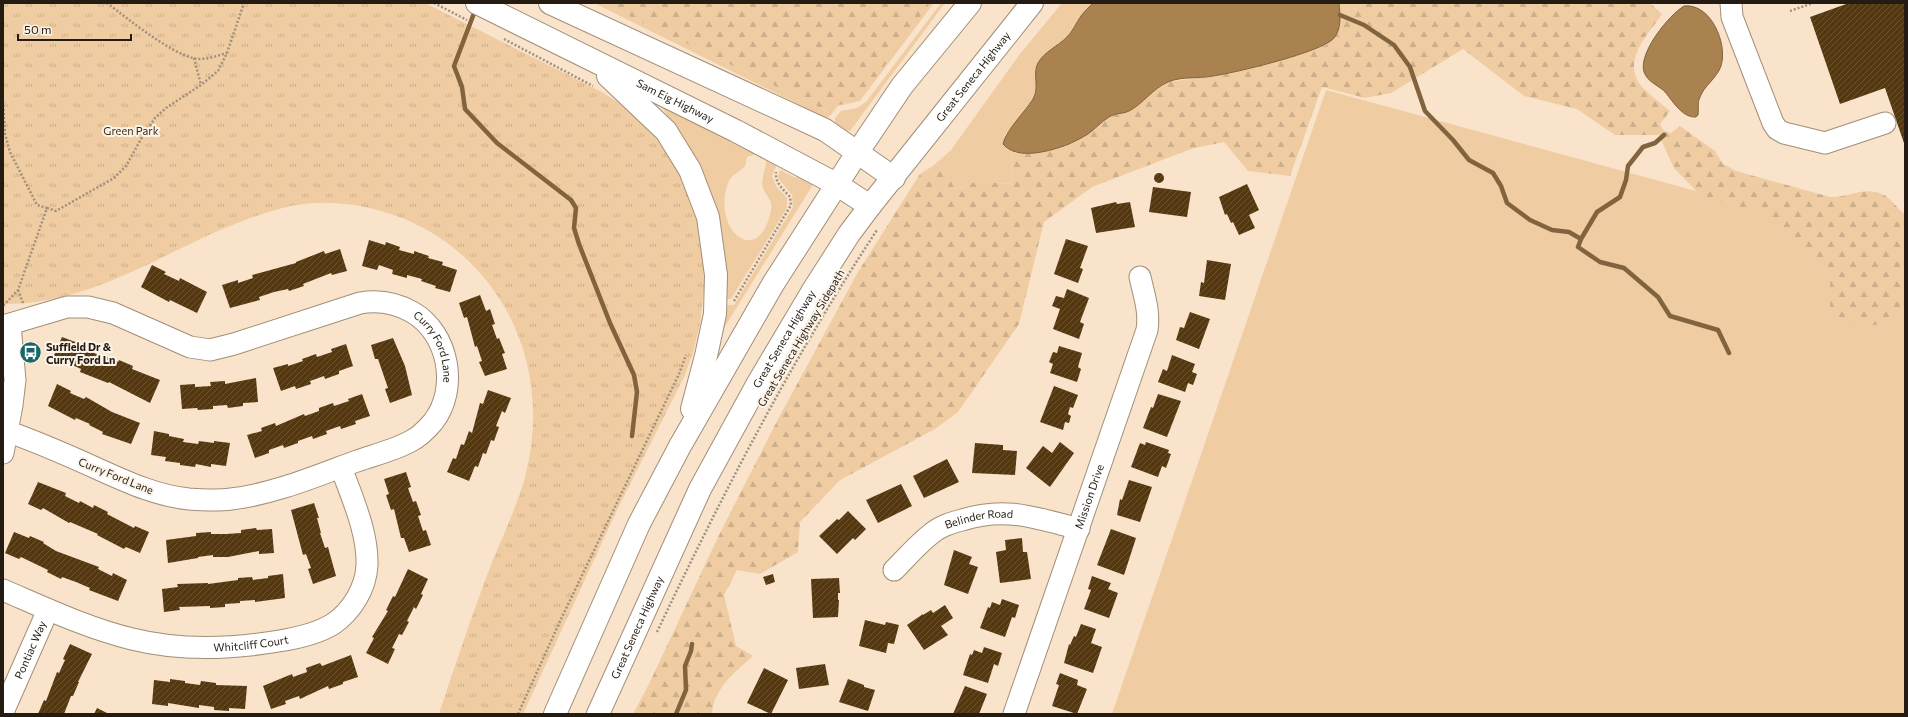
<svg xmlns="http://www.w3.org/2000/svg" width="1908" height="717" viewBox="0 0 1908 717" font-family="Commissioner,sans-serif">
<style>
.grass{fill:#efcca2;fill-rule:evenodd}
.forest{fill:url(#forest-firs)}
.park{fill:url(#park-tufts)}
.water{fill:#a98250;stroke:#81633e}
.lines{fill:none;stroke-linecap:round;stroke-linejoin:round}
.stream{stroke:#81633e;stroke-width:4.5}
.building{fill:url(#building-hatch)}
.minor-casing{stroke:#a28e77;stroke-width:23}
.major-casing{stroke:#a28e77;stroke-width:24}
.path{stroke:#a0907e;stroke-width:2.5;stroke-dasharray:2 2;stroke-linecap:butt}
.minor{stroke:#fff;stroke-width:21}
.major{stroke:#fff;stroke-width:22}
.labels{text-anchor:middle;stroke-width:4;stroke-linejoin:round;paint-order:stroke}
.street-label{font-size:11px;fill:#241c13;stroke:#fcf4e9}
.park-label{font-size:11px;fill:#3b2912;stroke:#fcf4e9}
.poi-label{font-size:11px;font-weight:bold;fill:#241c13;stroke:#fcf4e9;text-anchor:start}
</style>
<defs>
<pattern id="forest-firs" width="22" height="20" patternUnits="userSpaceOnUse"><rect width="22" height="20" fill="#efcca2"/><path d="M5 1l3.5 6h-7zM16 11l3.5 6h-7z" fill="#cdaf8b"/></pattern>
<pattern id="park-tufts" width="24" height="20" patternUnits="userSpaceOnUse"><rect width="24" height="20" fill="#efcca2"/><path d="M3 7l-1-3M5 7V3M7 7l1-3M15 17l-1-3M17 17v-4M19 17l1-3" fill="none" stroke="#cdaf8b"/></pattern>
<pattern id="building-hatch" width="6" height="6" patternUnits="userSpaceOnUse"><rect width="6" height="6" fill="#543811"/><path d="M-1 1l2-2M0 6l6-6M5 7l2-2" fill="none" stroke="#695232"/></pattern>
</defs>
<rect width="100%" height="100%" fill="#f9e4cb"/>
<path class="grass" d="M 594,3 L 602,3 L 831,113 L 838,105 L 856,102 L 862,97 L 921,14 L 930,3 L 934,3 L 860,101 L 838,106 L 831,115 L 826,118 Z
M 941,3 L 945,3 L 850,131 L 845,131 L 835,123 L 835,118 L 841,111 L 857,108 L 866,102 Z
M 1062,3 L 1093,3 L 1081,16 L 1068,36 L 1044,55 L 1036,70 L 1037,87 L 1033,98 L 1018,121 L 1005,135 L 1007,149 L 1012,151 L 1011,184 C 995,183 975,179 961,189 L 954,188 L 943,165 L 933,166 L 951,150 L 1020,54 Z
M 1339,3 L 1363,3 L 1357,8 L 1340,11 Z
M 1326,90 L 1905,248 L 1905,714 L 1112,714 Z
M 661,106 L 778,162 L 772,176 L 776,186 L 787,198 L 787,208 L 731,299 L 727,299 L 725,296 L 725,254 L 719,219 L 698,163 ZM 756,154 L 766,161 C 766,169 760,181 763,188 C 766,197 773,199 771,210 C 759,270 711,230 728,183 C 731,174 740,172 745,166 L 747,157 Z
M 780,170 L 796,178 L 799,172 L 814,183 L 724,328 L 722,327 L 725,305 L 734,305 L 793,207 L 792,195 L 778,178 Z"/>
<path class="forest" d="M 602,3 L 930,3 L 862,97 L 856,102 L 838,105 L 831,113 Z
M 1363,3 L 1650,3 L 1662,14 C 1647,36 1619,63 1644,89 C 1652,97 1662,104 1670,111 L 1660,124 L 1664,131 L 1671,133 L 1680,126 L 1715,151 L 1723,164 L 1736,171 L 1830,197 C 1850,198 1863,185 1884,195 C 1892,199 1897,209 1905,214 L 1905,313 L 1891,325 L 1866,325 L 1830,316 L 1830,276 L 1794,238 L 1755,210 L 1703,198 L 1674,168 L 1659,135 L 1615,135 L 1577,109 L 1524,96 L 1463,49 L 1391,93 L 1365,98 L 1322,87 L 1290,176 L 1248,171 L 1224,142 L 1191,149 L 1092,187 L 1044,222 L 1019,324 L 958,412 L 935,429 L 840,480 L 800,522 L 798,552 L 760,574 L 737,570 L 724,595 L 736,646 L 753,656 C 735,672 714,688 712,714 L 633,714 L 649,684 L 719,535 L 777,421 L 858,272 L 920,174 L 933,166 L 943,165 L 951,171 L 951,181 L 954,188 L 961,189 L 976,181 L 1011,184 L 1012,151 L 1016,153 L 1034,153 L 1066,145 L 1087,135 L 1110,116 L 1129,111 L 1155,90 L 1169,82 L 1231,73 L 1281,60 L 1326,45 L 1340,15 L 1340,11 L 1357,8 Z"/>
<path class="park" d="M 3,3 L 425,3 L 602,92 L 636,114 L 666,150 L 680,174 L 690,196 L 698,225 L 703,256 L 704,289 L 700,324 L 693,352 L 685,375 L 616,512 L 523,714 L 439,714 C 454,669 469,623 486,578 C 498,546 514,514 524,481 C 549,390 522,296 443,240 C 400,210 338,195 287,207 C 188,230 109,305 3,304 Z"/>
<path class="water" d="M 1093,3 L 1339,3 C 1340,15 1342,28 1334,38 C 1323,52 1234,73 1213,76 C 1198,79 1182,76 1168,82 C 1152,89 1143,104 1129,111 C 1123,114 1115,113 1109,117 C 1101,122 1095,129 1088,134 C 1082,138 1075,141 1069,144 C 1051,151 1017,161 1003,144 C 1006,130 1025,112 1033,99 C 1040,87 1032,74 1038,63 C 1044,52 1058,46 1067,37 C 1073,31 1076,23 1081,16 C 1084,12 1089,7 1093,3 Z
M 1684,6 C 1711,3 1728,44 1721,66 C 1717,78 1704,86 1700,97 C 1697,103 1699,109 1698,115 L 1696,117 C 1683,118 1673,102 1666,93 C 1659,85 1648,83 1644,72 C 1638,53 1669,15 1684,6 Z"/>
<g class="lines">
<path class="stream" d="M 476,8 L 454,66 L 462,87 L 465,109 L 497,143 L 571,200 L 576,208 L 574,228 L 579,244 L 610,323 L 634,375 L 637,392 L 632,436
M 1340,15 L 1364,25 L 1394,45 L 1410,67 L 1425,111 L 1453,140 L 1469,160 L 1493,173 L 1501,186 L 1507,203 L 1530,220 L 1552,230 L 1569,232 L 1581,239 L 1578,247 L 1600,262 L 1624,268 L 1658,297 L 1670,316 L 1718,330 L 1729,353
M 1581,239 L 1597,212 L 1620,197 L 1626,180 L 1628,166 L 1643,147 L 1655,143 L 1664,135
M 676,714 L 686,690 L 685,666 L 691,651 L 692,644"/>
</g>
<path class="building" d="M 1849,3 L 1905,3 L 1905,146 L 1885,88 L 1840,104 L 1810,17 Z
M1154 178a5 5 0 1 1 10 0a5 5 0 1 1-10 0Z
M 1247,184 L 1259,210 L 1249,215 L 1255,228 L 1239,235 L 1233,222 L 1231,223 L 1227,214 L 1225,215 L 1219,197 Z
M 1153,187 L 1191,192 L 1187,217 L 1149,212 Z
M 1116,202 L 1117,204 L 1130,202 L 1135,227 L 1096,233 L 1091,208 Z
M 1066,239 L 1088,246 L 1080,268 L 1083,269 L 1078,283 L 1054,274 Z
M 369,240 L 385,245 L 386,242 L 400,247 L 399,250 L 414,254 L 414,251 L 429,256 L 428,258 L 443,262 L 442,265 L 457,270 L 450,292 L 435,288 L 436,286 L 421,281 L 422,279 L 407,275 L 407,278 L 392,274 L 393,270 L 379,265 L 377,270 L 362,266 Z
M 340,249 L 347,271 L 332,275 L 331,273 L 303,284 L 304,286 L 289,291 L 288,289 L 274,292 L 259,297 L 260,300 L 230,308 L 222,285 L 238,280 L 238,283 L 253,278 L 252,275 L 296,263 L 296,262 L 324,251 L 325,254 Z
M 1207,260 L 1231,264 L 1225,300 L 1199,296 L 1201,282 L 1204,283 Z
M 152,265 L 166,272 L 164,274 L 179,281 L 180,278 L 207,292 L 197,313 L 170,300 L 169,302 L 141,287 Z
M 1067,289 L 1089,298 L 1080,322 L 1084,324 L 1079,339 L 1053,329 L 1060,309 L 1052,306 L 1056,296 L 1064,298 Z
M 480,295 L 486,311 L 490,309 L 495,324 L 492,325 L 497,339 L 499,338 L 505,353 L 502,354 L 507,369 L 485,376 L 479,362 L 482,361 L 477,346 L 475,347 L 467,317 L 464,318 L 459,303 Z
M 1190,312 L 1210,319 L 1199,349 L 1176,340 L 1180,327 L 1184,328 Z
M 62,337 L 91,348 L 89,351 L 104,357 L 105,356 L 118,362 L 119,360 L 133,366 L 132,369 L 160,380 L 150,403 L 109,382 L 108,383 L 80,372 L 81,369 L 68,363 L 66,366 L 52,360 Z
M 393,338 L 405,366 L 412,395 L 390,403 L 385,389 L 388,388 L 378,359 L 375,359 L 371,345 Z
M 346,344 L 353,366 L 339,371 L 339,374 L 325,379 L 324,376 L 310,381 L 311,384 L 296,389 L 295,386 L 281,391 L 273,368 L 288,364 L 288,366 L 303,361 L 302,359 L 316,354 L 317,357 L 332,352 L 331,349 Z
M 1059,346 L 1082,353 L 1078,367 L 1081,369 L 1077,382 L 1050,373 L 1053,364 L 1049,362 L 1053,352 L 1057,353 Z
M 1172,355 L 1195,364 L 1192,372 L 1197,374 L 1193,385 L 1188,383 L 1185,392 L 1158,382 L 1163,369 L 1167,371 Z
M 256,378 L 258,402 L 243,403 L 243,406 L 228,408 L 227,405 L 213,406 L 213,409 L 198,410 L 197,408 L 182,409 L 180,385 L 195,384 L 195,387 L 211,386 L 210,382 L 225,381 L 225,384 Z
M 57,384 L 71,391 L 70,393 L 84,399 L 86,397 L 112,412 L 140,423 L 131,444 L 102,434 L 103,432 L 89,425 L 90,424 L 76,418 L 75,420 L 48,406 Z
M 1054,386 L 1078,395 L 1073,408 L 1070,407 L 1068,414 L 1071,416 L 1069,423 L 1065,422 L 1063,430 L 1040,422 Z
M 488,390 L 511,398 L 505,413 L 502,411 L 496,426 L 499,427 L 494,441 L 491,440 L 486,454 L 483,453 L 478,467 L 475,466 L 469,481 L 447,472 L 453,458 L 456,459 L 461,444 L 464,445 L 469,431 L 472,433 L 480,403 L 483,404 Z
M 362,394 L 370,416 L 355,421 L 356,424 L 341,429 L 340,426 L 326,431 L 327,434 L 313,439 L 312,436 L 298,441 L 298,443 L 284,448 L 283,445 L 269,450 L 269,453 L 255,458 L 247,435 L 262,431 L 261,428 L 275,423 L 276,426 L 304,414 L 305,416 L 319,411 L 319,408 L 333,403 L 334,406 L 349,401 L 348,399 Z
M 1158,394 L 1181,401 L 1167,437 L 1143,428 L 1151,407 L 1153,408 Z
M 154,431 L 169,434 L 169,436 L 184,439 L 183,442 L 198,444 L 199,441 L 214,443 L 214,441 L 230,443 L 226,466 L 211,464 L 211,467 L 196,464 L 195,467 L 180,465 L 180,463 L 165,461 L 166,457 L 151,455 Z
M 1060,442 L 1074,453 L 1050,487 L 1026,468 L 1043,446 L 1052,453 Z
M 1146,442 L 1169,450 L 1168,453 L 1171,454 L 1166,468 L 1162,466 L 1158,477 L 1131,467 L 1140,443 L 1145,445 Z
M 975,443 L 1003,445 L 1003,450 L 1017,451 L 1015,475 L 972,473 Z
M 947,459 L 959,482 L 924,498 L 913,476 Z
M 406,472 L 411,487 L 408,488 L 413,502 L 416,501 L 421,515 L 418,516 L 423,531 L 426,530 L 431,545 L 409,552 L 404,538 L 401,538 L 394,509 L 391,510 L 386,495 L 389,494 L 384,479 Z
M 1129,480 L 1152,487 L 1140,522 L 1117,515 L 1120,499 L 1122,500 Z
M 38,482 L 66,493 L 65,496 L 79,503 L 80,501 L 93,508 L 94,505 L 108,512 L 107,514 L 134,528 L 135,526 L 149,532 L 140,553 L 126,547 L 124,549 L 97,535 L 98,534 L 70,522 L 69,523 L 43,508 L 41,510 L 28,504 Z
M 901,484 L 912,506 L 878,523 L 866,500 Z
M 314,503 L 319,518 L 317,518 L 321,533 L 320,533 L 325,548 L 328,547 L 336,576 L 313,584 L 308,569 L 311,568 L 306,554 L 303,555 L 291,510 Z
M 848,511 L 866,529 L 855,540 L 853,538 L 837,554 L 819,536 L 837,519 L 839,520 Z
M 256,528 L 257,530 L 272,529 L 274,553 L 259,554 L 259,551 L 228,557 L 213,557 L 213,555 L 198,557 L 198,558 L 168,563 L 166,540 L 196,536 L 196,533 L 211,532 L 211,534 L 226,534 L 241,533 L 241,530 Z
M 1111,529 L 1136,538 L 1124,575 L 1097,565 Z
M 14,532 L 29,538 L 30,536 L 44,542 L 43,543 L 56,551 L 99,567 L 98,569 L 112,576 L 113,573 L 127,580 L 118,601 L 89,590 L 90,588 L 76,582 L 62,577 L 61,579 L 47,572 L 48,570 L 21,557 L 19,559 L 5,553 Z
M 1022,538 L 1023,552 L 1027,552 L 1031,579 L 1000,583 L 996,552 L 1006,550 L 1005,540 Z
M 954,550 L 972,557 L 969,564 L 978,567 L 968,594 L 944,585 Z
M 408,569 L 428,579 L 421,594 L 423,595 L 416,609 L 414,607 L 407,621 L 409,622 L 402,635 L 399,634 L 392,648 L 395,649 L 388,664 L 366,653 L 374,638 L 372,637 L 388,611 L 386,610 L 393,596 L 395,597 Z
M 283,574 L 285,598 L 255,602 L 255,600 L 240,601 L 240,603 L 225,604 L 225,607 L 210,608 L 210,606 L 179,607 L 180,610 L 164,612 L 162,589 L 178,587 L 177,584 L 208,583 L 208,584 L 238,580 L 238,578 L 252,577 L 253,580 L 268,578 L 268,576 Z
M 773,574 L 775,582 L 766,585 L 763,577 Z
M 1092,576 L 1111,583 L 1108,589 L 1118,593 L 1109,618 L 1084,609 L 1091,590 L 1088,589 Z
M 839,578 L 840,593 L 838,593 L 838,600 L 839,600 L 838,617 L 813,618 L 811,579 Z
M 1002,599 L 1019,605 L 1015,618 L 1012,617 L 1005,637 L 980,628 L 988,607 L 990,608 L 992,602 L 1000,605 Z
M 945,605 L 953,618 L 941,626 L 948,635 L 924,650 L 907,625 L 923,614 L 923,615 L 931,610 L 933,613 Z
M 865,620 L 885,625 L 886,622 L 899,625 L 894,644 L 888,643 L 886,653 L 859,646 Z
M 1081,624 L 1096,629 L 1091,643 L 1102,647 L 1093,673 L 1064,663 L 1069,644 L 1070,645 L 1074,636 L 1076,637 Z
M 70,644 L 92,654 L 78,682 L 79,682 L 73,696 L 71,696 L 64,714 L 38,714 L 44,700 L 46,701 L 57,672 L 59,673 L 65,660 L 63,659 Z
M 984,647 L 1002,653 L 998,666 L 994,664 L 988,683 L 963,675 L 970,654 L 972,655 L 974,650 L 982,653 Z
M 351,655 L 358,677 L 343,682 L 343,684 L 329,689 L 328,686 L 300,699 L 299,696 L 285,701 L 286,704 L 271,709 L 263,686 L 292,674 L 293,677 L 307,672 L 306,668 L 320,663 L 322,666 Z
M 825,664 L 829,685 L 799,689 L 796,668 Z
M 764,668 L 788,680 L 771,714 L 747,703 Z
M 1060,673 L 1078,680 L 1077,685 L 1087,689 L 1077,714 L 1052,706 L 1059,685 L 1056,684 Z
M 170,679 L 185,681 L 185,683 L 200,685 L 201,681 L 216,683 L 216,685 L 247,686 L 245,709 L 229,708 L 229,711 L 214,710 L 214,707 L 199,705 L 199,708 L 168,703 L 168,706 L 152,704 L 154,680 L 170,682 Z
M 848,679 L 864,685 L 864,687 L 875,690 L 868,711 L 839,702 Z
M 965,686 L 987,694 L 979,714 L 953,714 Z
M 97,708 L 109,714 L 94,714 Z"/>
<g class="lines">
<defs>
<g id="minor">
<path d="M 1731,3 L 1732,17 L 1773,123 L 1777,129 L 1784,133 L 1825,143 L 1885,123"/>
<path id="s1" d="M 3,326 L 67,307 L 88,307 L 113,313 L 190,347 L 210,350 L 234,344 L 360,303 C 378,300 396,303 412,312 C 449,333 459,389 433,422 C 427,429 419,437 411,441 C 395,450 374,455 357,461 C 316,476 274,494 231,499 C 217,501 203,500 189,499 C 157,496 127,482 98,469 C 67,455 36,441 3,430"/>
<path d="M 3,453 L 12,405 L 15,380 L 10,325"/>
<path id="s2" d="M 894,570 C 906,558 918,544 931,534 C 940,526 951,523 962,520 C 1006,506 1036,518 1079,529"/>
<path id="s3" d="M 3,590 C 45,608 87,628 132,639 C 180,651 231,649 279,641 C 298,638 317,634 333,624 C 352,611 366,588 367,565 C 368,532 352,498 341,467"/>
<path id="s4" d="M 3,712 L 48,610"/>
<path id="s5" d="M 1014,714 L 1147,330 C 1150,312 1144,295 1140,277"/>
</g>
<g id="major">
<path id="s6" d="M 477,3 L 736,131 L 836,184 L 870,206"/>
<path d="M 550,3 L 825,130 L 894,178"/>
<path d="M 608,76 L 666,131 L 690,170 L 708,217 L 716,275 L 715,314 L 706,356 L 692,409"/>
<path d="M 555,714 L 639,524 L 680,446 L 773,284 L 857,153 L 902,86 L 970,3"/>
<path id="s7" d="M 598,714 L 700,489 L 758,383 L 812,292 L 849,234 L 870,206 L 1032,3"/>
</g>
</defs>
<use href="#minor" class="minor-casing"/>
<use href="#major" class="major-casing"/>
<path class="path" d="M 107,3 C 128,19 169,52 193,58 C 204,61 216,56 227,53
M 434,3 L 467,20
M 1790,11 L 1813,3
M 504,39 L 593,86
M 194,58 L 201,85
M 3,101 L 5,134 L 10,152 L 37,205 L 47,208 L 18,290 L 3,306
M 47,208 L 56,211 L 114,178 L 126,166 L 141,139 L 155,118 L 166,108 L 201,85 L 218,71 L 227,53 L 244,3
M 18,290 L 23,303
M 734,301 L 791,205 L 790,197 C 783,189 775,183 776,172
M 657,632 C 723,493 792,359 877,230
M 518,714 L 561,619 L 679,374 L 686,355"/>
<use href="#minor" class="minor"/>
<use href="#major" class="major"/>
</g>
<defs>
<symbol id="bus-disc" viewBox="-11 -11 22 22"><circle r="9.5" fill="#17666a" stroke="#fcf4e9"/><path d="M-5-6H5V4H4V6H2V4H-2V6H-4V4H-5ZM-3.5-4V0h7V-4ZM-3.5 1.2v1.5H-2V1.2ZM2 1.2v1.5H3.5V1.2Z" fill="#fff"/></symbol>
</defs>
<g fill-rule="evenodd">
<use href="#bus-disc" x="18" y="340" width="25" height="25"/>
</g>
<g class="labels">
<g class="street-label">
<text dy="4" stroke="none"><textPath href="#s7" startOffset="743">Great Seneca Highway</textPath></text>
<text dy="4" stroke="none"><textPath href="#s6" startOffset="221">Sam Eig Highway</textPath></text>
<text transform="translate(801 338) rotate(-59)" y="4">Great Seneca Highway Sidepath</text>
<text dy="4" stroke="none"><textPath href="#s7" startOffset="419">Great Seneca Highway</textPath></text>
<text dy="4" stroke="none"><textPath href="#s1" startOffset="472">Curry Ford Lane</textPath></text>
<text transform="translate(116 476) rotate(22)" y="4">Curry Ford Lane</text>
<text dy="4" stroke="none"><textPath href="#s5" startOffset="230">Mission Drive</textPath></text>
<text dy="4" stroke="none"><textPath href="#s2" startOffset="103">Belinder Road</textPath></text>
<text dy="4" stroke="none"><textPath href="#s7" startOffset="95">Great Seneca Highway</textPath></text>
<text dy="4" stroke="none"><textPath href="#s3" startOffset="258">Whitcliff Court</textPath></text>
<text dy="4" stroke="none"><textPath href="#s4" startOffset="68">Pontiac Way</textPath></text>
</g>
<g class="park-label">
<text x="131" y="135">Green Park</text>
</g>
<g class="poi-label">
<text x="46" y="351">Suffield Dr &amp;<tspan x="46" dy="13">Curry Ford Ln</tspan></text>
</g>
</g>
<rect width="1908" height="717" fill="none" stroke="#241c13" stroke-width="8"/>
<path d="M18 34v6h113v-6" fill="none" stroke="#241c13" stroke-width="2"/>
<text x="24" y="34" font-size="12" fill="#241c13" stroke="#fcf4e9" stroke-width="3" paint-order="stroke">50 m</text>
</svg>
